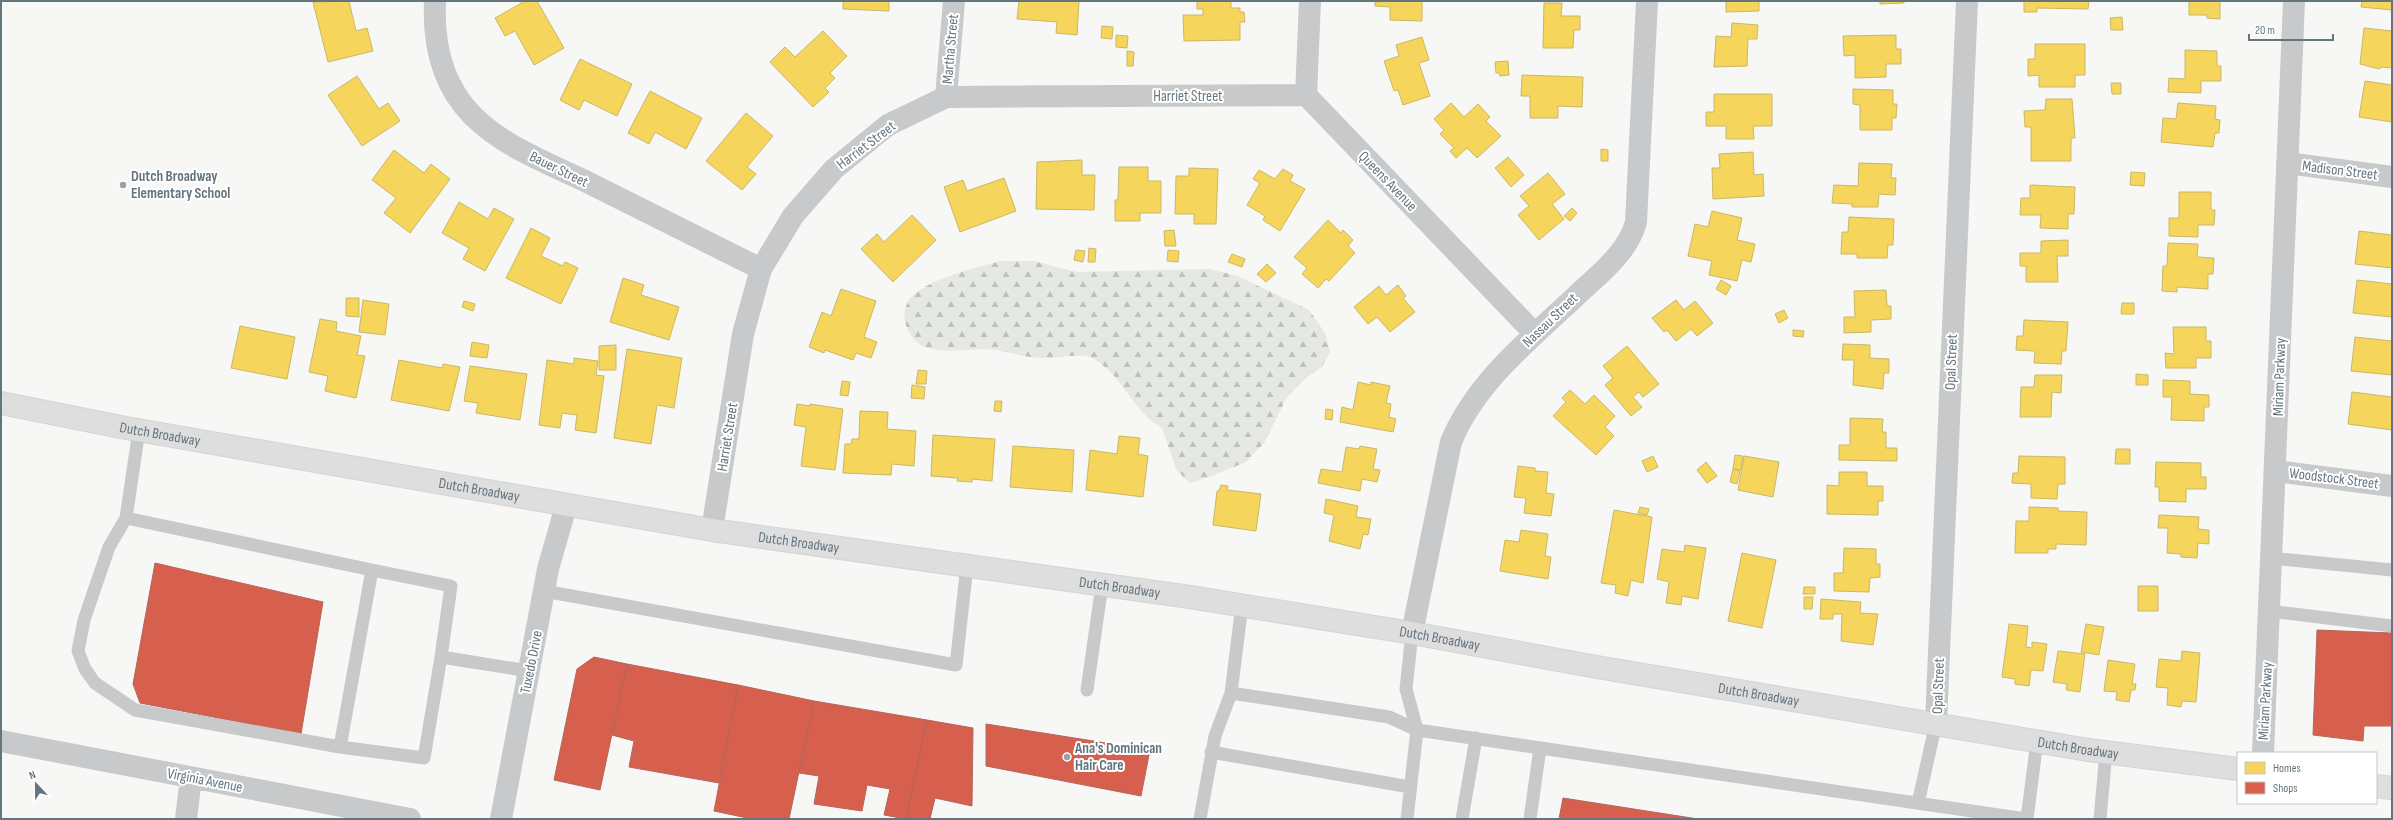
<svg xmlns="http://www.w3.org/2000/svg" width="2393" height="820" viewBox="0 0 2393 820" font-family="'Sofia Sans Condensed',sans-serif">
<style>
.forest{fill:url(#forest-firs)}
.homes{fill:#f6d55c;stroke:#cab866}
.shops{fill:#d6604d;stroke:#b4665c}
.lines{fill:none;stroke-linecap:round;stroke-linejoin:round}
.secondary-casing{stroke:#d3d4d4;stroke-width:24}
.lane{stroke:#c8c9ca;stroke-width:13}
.street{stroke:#c8c9ca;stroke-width:22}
.secondary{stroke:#dedede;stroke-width:22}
.poi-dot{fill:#98a2a8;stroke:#fff;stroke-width:1.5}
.labels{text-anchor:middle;stroke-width:4;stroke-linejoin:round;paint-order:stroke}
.street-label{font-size:15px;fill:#65757e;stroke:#fff}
.poi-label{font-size:15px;font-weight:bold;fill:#65757e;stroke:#fff;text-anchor:start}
</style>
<defs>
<pattern id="forest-firs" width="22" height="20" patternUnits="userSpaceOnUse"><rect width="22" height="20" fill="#e6e8e4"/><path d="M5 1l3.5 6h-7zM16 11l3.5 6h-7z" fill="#bec1be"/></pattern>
</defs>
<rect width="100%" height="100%" fill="#f7f7f6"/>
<path class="forest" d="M 1001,261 L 1034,261 L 1076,272 L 1209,269 L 1235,275 L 1309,310 L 1325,333 L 1330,352 L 1322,367 L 1307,377 L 1287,397 L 1264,443 L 1246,462 L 1207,478 L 1189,483 L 1176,469 L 1162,428 C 1132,412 1122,372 1090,357 C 1083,353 1057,358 1048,358 C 1030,359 1011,352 994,350 C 965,346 921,363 907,328 C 904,321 903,311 907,304 C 917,281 978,267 1001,261 Z"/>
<path class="homes" d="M 349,1 L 356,31 L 367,28 L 373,51 L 328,62 L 313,2 Z
M 525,1 L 537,1 L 564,48 L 534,65 L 515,31 L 505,36 L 495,18 Z
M 843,1 L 889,1 L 889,11 L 843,9 Z
M 1019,1 L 1079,1 L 1077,35 L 1056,33 L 1057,22 L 1017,19 Z
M 1197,1 L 1231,1 L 1231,8 L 1240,8 L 1240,12 L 1244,12 L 1245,22 L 1240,22 L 1240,40 L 1184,41 L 1183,15 L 1203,15 L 1203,9 L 1197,9 Z
M 1375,1 L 1422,1 L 1422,21 L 1390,20 L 1390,7 L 1375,6 Z
M 1726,1 L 1759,1 L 1759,11 L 1726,12 Z
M 1880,1 L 1904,1 L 1904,3 L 1880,4 Z
M 2024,1 L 2089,1 L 2088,9 L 2037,8 L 2037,12 L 2024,12 Z
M 2189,1 L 2220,1 L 2220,19 L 2207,18 L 2207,15 L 2189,15 Z
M 2362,1 L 2392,1 L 2392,10 L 2361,7 Z
M 1544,3 L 1562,3 L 1561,16 L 1580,16 L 1580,30 L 1574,30 L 1573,48 L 1543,48 Z
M 2122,17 L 2123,30 L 2111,30 L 2110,18 Z
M 1732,23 L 1758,25 L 1757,39 L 1748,39 L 1747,66 L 1714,67 L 1716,36 L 1731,37 Z
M 1102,26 L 1113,27 L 1112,39 L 1101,38 Z
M 2364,28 L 2392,31 L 2392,68 L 2382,67 L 2379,69 L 2360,64 Z
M 823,31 L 847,56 L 830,73 L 835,78 L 825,88 L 829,92 L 813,107 L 770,62 L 785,47 L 795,57 Z
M 1116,35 L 1128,36 L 1127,48 L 1116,47 Z
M 1896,35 L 1896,49 L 1901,49 L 1901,64 L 1886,64 L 1886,77 L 1855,78 L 1855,55 L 1844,56 L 1843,36 Z
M 1422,37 L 1429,60 L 1419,63 L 1430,96 L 1403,105 L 1398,90 L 1394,91 L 1384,61 L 1399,56 L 1396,45 Z
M 2035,44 L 2085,44 L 2085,75 L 2075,75 L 2075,87 L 2039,87 L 2039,75 L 2028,76 L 2028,59 L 2035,59 Z
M 2185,50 L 2217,51 L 2217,66 L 2221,66 L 2221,81 L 2201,81 L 2201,93 L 2168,92 L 2169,78 L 2185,79 Z
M 1127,51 L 1134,52 L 1133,66 L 1127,66 Z
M 580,59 L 632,84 L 617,116 L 584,100 L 579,110 L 560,100 Z
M 1508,61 L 1509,75 L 1500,76 L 1499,73 L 1496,73 L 1495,62 Z
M 1522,75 L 1583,77 L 1582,107 L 1558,106 L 1558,118 L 1530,118 L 1530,96 L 1521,96 Z
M 357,76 L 379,109 L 388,103 L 400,121 L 362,146 L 328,95 Z
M 2365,81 L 2392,85 L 2392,122 L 2359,117 Z
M 2111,83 L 2121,83 L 2121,94 L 2112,94 Z
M 1853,89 L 1893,90 L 1893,104 L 1897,104 L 1896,118 L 1892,118 L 1892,130 L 1860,130 L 1860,105 L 1853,104 Z
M 650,91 L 702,118 L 686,149 L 655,132 L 649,144 L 628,133 Z
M 1714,94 L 1772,94 L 1772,126 L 1753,126 L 1754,139 L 1726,139 L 1726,126 L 1706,126 L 1706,112 L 1714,112 Z
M 2046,99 L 2072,99 L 2075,138 L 2071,138 L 2071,161 L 2031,161 L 2031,127 L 2025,127 L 2024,111 L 2045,110 Z
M 1451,103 L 1464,117 L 1478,104 L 1490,117 L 1486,121 L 1501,136 L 1477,158 L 1467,148 L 1456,158 L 1450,151 L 1454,148 L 1440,134 L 1444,130 L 1434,119 Z
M 2178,103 L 2216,106 L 2215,119 L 2220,120 L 2219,133 L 2215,133 L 2213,147 L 2161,142 L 2163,118 L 2176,119 Z
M 746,113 L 773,136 L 747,167 L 756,174 L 742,190 L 706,161 Z
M 1601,149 L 1608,150 L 1608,161 L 1601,161 Z
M 394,150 L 424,173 L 431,164 L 450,179 L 410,233 L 384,213 L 396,198 L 372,180 Z
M 1753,152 L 1754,175 L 1763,174 L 1764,196 L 1713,199 L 1712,168 L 1720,168 L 1719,154 Z
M 1508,157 L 1524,175 L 1511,187 L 1495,168 Z
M 1082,160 L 1082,175 L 1095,175 L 1094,210 L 1036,209 L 1037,162 Z
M 1859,163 L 1892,164 L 1891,178 L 1896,178 L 1895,195 L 1879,194 L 1878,207 L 1852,207 L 1852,204 L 1832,203 L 1834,185 L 1858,186 Z
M 1119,167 L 1148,167 L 1148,181 L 1161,181 L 1161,213 L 1140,213 L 1140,221 L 1115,221 L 1115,200 L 1118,200 Z
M 1189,168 L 1218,169 L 1216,224 L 1194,224 L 1194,214 L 1175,214 L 1176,176 L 1189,176 Z
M 1283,169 L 1293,175 L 1290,181 L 1305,189 L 1280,231 L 1263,220 L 1265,216 L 1247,205 L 1260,183 L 1253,179 L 1259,170 L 1275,179 Z
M 2131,172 L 2145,173 L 2144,186 L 2130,185 Z
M 1548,173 L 1565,194 L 1552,204 L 1564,219 L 1539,240 L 1518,215 L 1529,206 L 1520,196 Z
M 1004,178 L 1016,211 L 960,232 L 944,187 L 963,180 L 967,191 Z
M 2030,185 L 2075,187 L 2074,214 L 2068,214 L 2068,229 L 2040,228 L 2041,215 L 2020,215 L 2021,198 L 2030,198 Z
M 2179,192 L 2211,192 L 2211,210 L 2215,210 L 2214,225 L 2198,225 L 2198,237 L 2169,236 L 2169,218 L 2179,218 Z
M 459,202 L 488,219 L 494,208 L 514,219 L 485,271 L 463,259 L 469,248 L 442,233 Z
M 1572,208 L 1577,213 L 1570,221 L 1564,216 Z
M 1712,211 L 1742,218 L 1737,240 L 1755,244 L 1751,262 L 1742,260 L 1737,281 L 1709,275 L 1712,261 L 1688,256 L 1695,224 L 1708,227 Z
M 912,215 L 936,240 L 893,282 L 861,249 L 877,234 L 884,242 Z
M 1849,217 L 1894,219 L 1893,245 L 1888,245 L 1887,258 L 1857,258 L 1857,254 L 1841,254 L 1842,232 L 1848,232 Z
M 1328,220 L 1341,233 L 1343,230 L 1353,240 L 1348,246 L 1355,253 L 1329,281 L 1326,279 L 1318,288 L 1302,274 L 1307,268 L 1294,257 Z
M 531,228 L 550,238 L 541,256 L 563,266 L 565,262 L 578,268 L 561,304 L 506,278 Z
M 1174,230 L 1176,246 L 1165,246 L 1164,231 Z
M 2359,231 L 2392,235 L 2392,268 L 2355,264 Z
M 2068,240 L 2068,256 L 2057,256 L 2058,282 L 2026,282 L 2026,266 L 2020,266 L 2020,253 L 2041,253 L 2041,241 Z
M 2168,243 L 2198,244 L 2197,257 L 2214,258 L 2213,274 L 2208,274 L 2208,289 L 2177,287 L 2177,292 L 2162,291 L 2163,266 L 2167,266 Z
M 1089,248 L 1096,249 L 1095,262 L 1088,262 Z
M 1076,250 L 1085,251 L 1083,262 L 1074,260 Z
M 1168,250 L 1179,251 L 1178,262 L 1167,261 Z
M 1232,254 L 1245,259 L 1242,267 L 1228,262 Z
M 1267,264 L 1276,273 L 1266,282 L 1257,274 Z
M 623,278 L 644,285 L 641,295 L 679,307 L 669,340 L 610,322 Z
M 1721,280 L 1731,286 L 1726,295 L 1716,289 Z
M 2357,280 L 2392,284 L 2392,317 L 2353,313 Z
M 1398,285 L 1406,296 L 1403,298 L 1415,312 L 1390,332 L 1377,317 L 1368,324 L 1354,307 L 1379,286 L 1386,295 Z
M 841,289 L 876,301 L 864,337 L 877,342 L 871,358 L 856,353 L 853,360 L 825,350 L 824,353 L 809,347 L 822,312 L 831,316 Z
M 1886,290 L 1887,306 L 1891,306 L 1891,319 L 1871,320 L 1871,332 L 1844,333 L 1844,317 L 1855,317 L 1854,291 Z
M 346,298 L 359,298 L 359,317 L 346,316 Z
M 363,300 L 389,304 L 385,335 L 359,332 Z
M 1676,300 L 1684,310 L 1695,301 L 1713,323 L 1697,336 L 1691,329 L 1676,341 L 1667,330 L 1664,332 L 1652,318 Z
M 464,301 L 475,304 L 473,311 L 462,307 Z
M 2122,303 L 2134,303 L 2134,314 L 2121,314 Z
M 1784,310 L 1788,318 L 1779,323 L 1775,314 Z
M 320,319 L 337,322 L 336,331 L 361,336 L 357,355 L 365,356 L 356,398 L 325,391 L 328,376 L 309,372 Z
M 2024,320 L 2068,322 L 2066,351 L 2062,351 L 2061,364 L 2034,363 L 2035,351 L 2016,350 L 2017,336 L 2023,336 Z
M 240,326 L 295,337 L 287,379 L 231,368 Z
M 2173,327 L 2206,327 L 2206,341 L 2211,341 L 2211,358 L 2196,358 L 2196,368 L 2166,368 L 2165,353 L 2174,354 Z
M 1793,330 L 1804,331 L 1803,337 L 1793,336 Z
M 2355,337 L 2392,341 L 2392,375 L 2351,371 Z
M 472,342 L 489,345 L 487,358 L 470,356 Z
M 1843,344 L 1870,345 L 1870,358 L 1889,359 L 1889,373 L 1884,373 L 1883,389 L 1853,385 L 1854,360 L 1842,360 Z
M 616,345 L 616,370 L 599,370 L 599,346 Z
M 1627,346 L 1659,384 L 1643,397 L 1639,392 L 1633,397 L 1642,407 L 1631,416 L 1605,385 L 1613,378 L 1603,366 Z
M 627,349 L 682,358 L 674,408 L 657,405 L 651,444 L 614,438 Z
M 574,358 L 598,361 L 596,375 L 604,376 L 596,433 L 575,430 L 577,415 L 562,413 L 560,428 L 539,425 L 547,360 L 574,364 Z
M 399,360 L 442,368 L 443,364 L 460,367 L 449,411 L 391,400 Z
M 470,366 L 527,374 L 520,420 L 476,413 L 478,403 L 464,401 Z
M 918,370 L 927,371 L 926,384 L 916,384 Z
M 2136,374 L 2148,375 L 2148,385 L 2136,385 Z
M 2035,375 L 2062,375 L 2061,393 L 2052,392 L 2051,417 L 2020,417 L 2021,387 L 2034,387 Z
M 2163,380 L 2190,381 L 2190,394 L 2209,395 L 2209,407 L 2204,407 L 2204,421 L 2171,420 L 2172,397 L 2163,397 Z
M 842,381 L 850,382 L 848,396 L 840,395 Z
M 1358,382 L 1371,385 L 1371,382 L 1390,386 L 1386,403 L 1391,404 L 1389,417 L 1396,419 L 1393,432 L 1340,422 L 1342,407 L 1353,410 Z
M 912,385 L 925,387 L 924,399 L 911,398 Z
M 1570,390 L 1585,404 L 1594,395 L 1615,416 L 1605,427 L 1614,436 L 1596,455 L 1553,416 L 1566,402 L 1562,398 Z
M 2352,392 L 2392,397 L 2392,430 L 2348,424 Z
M 995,401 L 1002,401 L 1001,412 L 994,411 Z
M 797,404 L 810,406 L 810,404 L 843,409 L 835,470 L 801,466 L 806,427 L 794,425 Z
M 1326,409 L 1333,410 L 1332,420 L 1325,419 Z
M 860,411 L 888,412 L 887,429 L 916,431 L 914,466 L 892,464 L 891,475 L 843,473 L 845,444 L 851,444 L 852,439 L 859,439 Z
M 1850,418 L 1883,419 L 1882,432 L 1886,432 L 1886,448 L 1897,448 L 1897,461 L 1839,460 L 1839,445 L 1850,445 Z
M 933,435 L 995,439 L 992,481 L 972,479 L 972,482 L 957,481 L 958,478 L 931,476 Z
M 1119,436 L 1140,438 L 1138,454 L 1148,456 L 1143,497 L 1086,490 L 1090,450 L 1117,454 Z
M 1013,446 L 1074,450 L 1072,492 L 1010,487 Z
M 1360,446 L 1377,449 L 1373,469 L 1380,470 L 1377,482 L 1362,479 L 1360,491 L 1318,483 L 1321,469 L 1342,472 L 1346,447 L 1359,449 Z
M 2116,449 L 2130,449 L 2130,464 L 2115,464 Z
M 1735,455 L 1743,456 L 1741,470 L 1733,469 Z
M 1653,456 L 1658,467 L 1647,472 L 1642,461 Z
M 1744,456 L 1779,462 L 1773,497 L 1738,490 Z
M 2019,456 L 2065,457 L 2065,484 L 2058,484 L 2057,499 L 2031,498 L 2031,484 L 2012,483 L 2013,473 L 2018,473 Z
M 1706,462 L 1717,476 L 1707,483 L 1697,470 Z
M 2156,462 L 2201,463 L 2201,477 L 2206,477 L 2206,489 L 2186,489 L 2186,502 L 2159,501 L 2159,487 L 2155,487 Z
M 1518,466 L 1535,468 L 1535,471 L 1548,472 L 1546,493 L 1554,494 L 1551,516 L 1524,513 L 1526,498 L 1514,497 Z
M 1733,469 L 1740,471 L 1737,484 L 1730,482 Z
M 1839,472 L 1867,472 L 1867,486 L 1883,486 L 1883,501 L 1878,501 L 1878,515 L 1827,514 L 1827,485 L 1839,486 Z
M 1221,485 L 1228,486 L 1227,490 L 1261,494 L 1256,531 L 1213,525 L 1217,491 L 1219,491 Z
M 1326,499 L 1358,506 L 1356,517 L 1371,519 L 1368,535 L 1363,534 L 1360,549 L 1329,541 L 1334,515 L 1324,513 Z
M 1640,507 L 1649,509 L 1647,515 L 1638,513 Z
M 2029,507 L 2058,508 L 2058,511 L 2087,512 L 2086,545 L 2056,544 L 2056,549 L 2048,549 L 2048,553 L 2015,553 L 2016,521 L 2029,521 Z
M 1614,510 L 1652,517 L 1643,583 L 1631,580 L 1628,596 L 1615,593 L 1616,585 L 1601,583 Z
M 2159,515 L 2199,517 L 2198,529 L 2209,530 L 2209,544 L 2198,543 L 2197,558 L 2181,557 L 2181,554 L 2167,553 L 2168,528 L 2158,528 Z
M 1521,530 L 1548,534 L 1545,556 L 1551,557 L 1548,579 L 1500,571 L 1505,540 L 1519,542 Z
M 1685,545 L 1706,548 L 1698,599 L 1682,596 L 1681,605 L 1666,603 L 1669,582 L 1657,579 L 1662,549 L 1684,552 Z
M 1844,548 L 1876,549 L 1876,564 L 1880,564 L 1880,577 L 1870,578 L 1869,592 L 1834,591 L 1834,573 L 1843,573 Z
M 1742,553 L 1776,560 L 1762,628 L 1728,621 Z
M 2138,586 L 2158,586 L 2158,611 L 2138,611 Z
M 1804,587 L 1815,587 L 1815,594 L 1803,594 Z
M 1804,597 L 1813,597 L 1812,609 L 1804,609 Z
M 1821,599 L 1861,602 L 1860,613 L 1878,614 L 1873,645 L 1841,641 L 1842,614 L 1833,614 L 1833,619 L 1820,619 Z
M 2009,624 L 2028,626 L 2026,647 L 2032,648 L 2032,642 L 2047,644 L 2043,671 L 2031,670 L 2029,686 L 2015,684 L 2015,679 L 2002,677 Z
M 2086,624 L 2104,627 L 2099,655 L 2081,652 Z
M 2058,651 L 2085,654 L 2080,692 L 2066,690 L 2067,684 L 2053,682 Z
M 2182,651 L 2200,653 L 2196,702 L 2182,701 L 2181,707 L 2167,705 L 2168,688 L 2156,687 L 2159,659 L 2181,661 Z
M 2108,660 L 2135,664 L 2132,684 L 2136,684 L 2135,690 L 2131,690 L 2129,702 L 2116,700 L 2117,692 L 2104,691 Z"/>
<path class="shops" d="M 155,563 L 323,602 L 301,734 L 140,703 L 133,684 Z
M 2317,630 L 2392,633 L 2392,726 L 2364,726 L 2363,741 L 2313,735 Z
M 594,657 L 627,664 L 600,790 L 554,780 L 577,669 Z
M 627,664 L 738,685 L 719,783 L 629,767 L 634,741 L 612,735 Z
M 738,685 L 814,701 L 789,819 L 752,819 L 714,811 Z
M 814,701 L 927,720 L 906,819 L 884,815 L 890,789 L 867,785 L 862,811 L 814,804 L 819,776 L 799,773 Z
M 927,720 L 973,728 L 972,806 L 935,798 L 930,819 L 906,819 Z
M 986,724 L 1150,750 L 1141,796 L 986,766 Z
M 1563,798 L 1698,819 L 1559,819 Z"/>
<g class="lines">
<defs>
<g id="secondary">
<path id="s1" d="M 1,403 L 126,428 L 712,530 L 1190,597 L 1412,633 L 1591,666 L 2088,750 L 2238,769"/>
<path d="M 2376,786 L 2392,788"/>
</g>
</defs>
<use href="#secondary" class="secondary-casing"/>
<path class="lane" d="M 139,430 L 126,518 L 109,547 L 84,620 L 78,651 L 85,669 L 95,683 L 135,710 L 340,747
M 126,518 L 372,570
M 2271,558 L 2392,570
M 544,591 L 956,665 L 967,566
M 2269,611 L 2392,626
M 441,657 L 451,586 L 372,570 L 340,747 L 424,758 L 441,657 L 529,671
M 1087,690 L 1102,585
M 1231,693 L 1389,717 L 1417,730 L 2026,819
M 1211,752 L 1410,787
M 1918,803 L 1936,723
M 1200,819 L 1215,736 L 1231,693 L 1242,605
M 1407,819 L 1417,730 L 1406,689 L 1412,633
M 1462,819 L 1476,738
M 1530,819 L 1540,748
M 2027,819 L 2037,741
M 2100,819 L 2106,752"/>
<path class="street" d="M 435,1 C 433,43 442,85 473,116 C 503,146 547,163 585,181 C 644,211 703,240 761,269
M 1310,1 L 1306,95 L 1535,334
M 946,97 L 954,1
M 2287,163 L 2392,177
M 2275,471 L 2392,486
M 712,530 L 743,334 L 761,269 L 793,216 L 834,169 L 888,125 L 946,97 L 1306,95
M 1412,633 L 1451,442 C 1475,383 1529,340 1575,297 C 1597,276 1628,253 1636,222 L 1647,1
M 1936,723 L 1967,1
M 1,741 L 410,819
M 2263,753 L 2294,1
M 186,819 L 191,778
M 501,819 L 548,569 L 566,506"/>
<use href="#secondary" class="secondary"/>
</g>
<g class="poi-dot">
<circle cx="123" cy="185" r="4"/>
<circle cx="1067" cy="757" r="4"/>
</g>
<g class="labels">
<g class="street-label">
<text transform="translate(950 49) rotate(-85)" y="5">Martha Street</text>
<text x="1188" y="101">Harriet Street</text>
<text transform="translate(866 145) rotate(-37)" y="5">Harriet Street</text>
<text transform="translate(559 169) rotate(26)" y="5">Bauer Street</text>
<text transform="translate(2340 170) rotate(7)" y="5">Madison Street</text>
<text transform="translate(1388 181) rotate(46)" y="5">Queens Avenue</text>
<text transform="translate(1550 320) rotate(-44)" y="5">Nassau Street</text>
<text transform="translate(1951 362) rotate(-88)" y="5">Opal Street</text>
<text transform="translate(2279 377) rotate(-88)" y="5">Miriam Parkway</text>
<text dy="5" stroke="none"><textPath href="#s1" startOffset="162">Dutch Broadway</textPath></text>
<text transform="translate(727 437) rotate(-81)" y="5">Harriet Street</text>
<text transform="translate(2334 478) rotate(7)" y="5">Woodstock Street</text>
<text dy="5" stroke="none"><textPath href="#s1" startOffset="486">Dutch Broadway</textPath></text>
<text dy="5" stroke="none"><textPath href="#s1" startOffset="810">Dutch Broadway</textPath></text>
<text dy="5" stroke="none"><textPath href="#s1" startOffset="1134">Dutch Broadway</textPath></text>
<text dy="5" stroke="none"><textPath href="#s1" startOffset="1458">Dutch Broadway</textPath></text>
<text transform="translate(531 662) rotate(-79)" y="5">Tuxedo Drive</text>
<text transform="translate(1938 686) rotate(-88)" y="5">Opal Street</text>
<text dy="5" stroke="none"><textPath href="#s1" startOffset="1782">Dutch Broadway</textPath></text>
<text transform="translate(2265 701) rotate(-87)" y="5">Miriam Parkway</text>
<text dy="5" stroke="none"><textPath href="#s1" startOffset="2106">Dutch Broadway</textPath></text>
<text transform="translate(205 780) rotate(11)" y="5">Virginia Avenue</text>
</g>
<g class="poi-label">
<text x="131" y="181">Dutch Broadway<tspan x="131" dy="17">Elementary School</tspan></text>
<text x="1075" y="753">Ana's Dominican<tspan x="1075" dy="17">Hair Care</tspan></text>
</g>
</g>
<rect width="2393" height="820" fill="none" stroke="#65757e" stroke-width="4"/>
<rect x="2237" y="752" width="140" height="52" fill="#ffffff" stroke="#c1c8cb"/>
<rect x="2245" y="762" width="20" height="12" fill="#f6d55c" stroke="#c1c8cb"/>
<text x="2273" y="772" font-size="12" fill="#65757e">Homes</text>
<rect x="2245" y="782" width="20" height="12" fill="#d6604d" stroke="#c1c8cb"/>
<text x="2273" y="792" font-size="12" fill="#65757e">Shops</text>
<g transform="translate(36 784) rotate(338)" stroke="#ffffff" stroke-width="3" paint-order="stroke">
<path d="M0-3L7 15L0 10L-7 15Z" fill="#65757e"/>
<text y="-6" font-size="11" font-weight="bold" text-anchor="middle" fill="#65757e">N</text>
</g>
<path d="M2249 34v6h84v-6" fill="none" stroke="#65757e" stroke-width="2"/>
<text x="2255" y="34" font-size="12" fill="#65757e" stroke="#ffffff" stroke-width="3" paint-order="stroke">20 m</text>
</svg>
